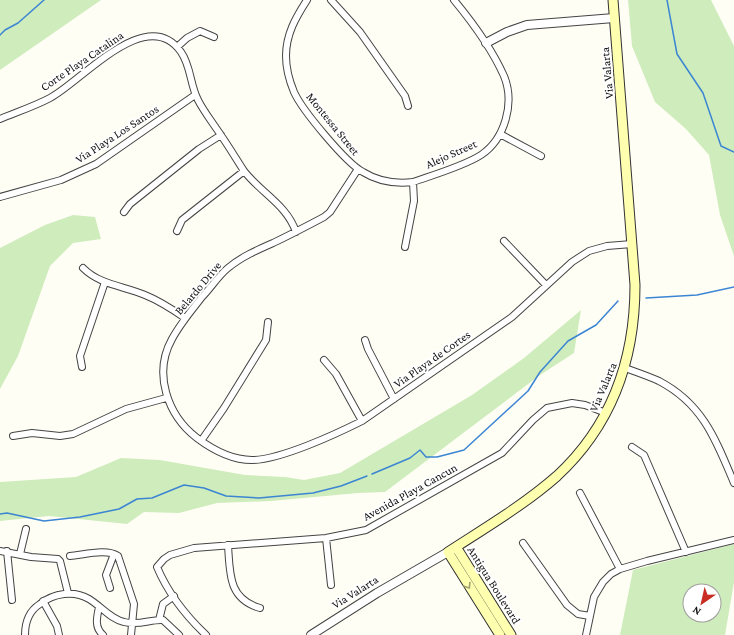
<svg xmlns="http://www.w3.org/2000/svg" width="734" height="635" viewBox="0 0 734 635" font-family="'Crimson Pro',serif">
<style>
.green{fill:#cfecbc;fill-rule:evenodd}
.lines{fill:none;stroke-linecap:round;stroke-linejoin:round}
.stream{stroke:#3b85d3;stroke-width:1.5}
.minor-casing{stroke:#444;stroke-width:8}
.tertiary-casing{stroke:#444;stroke-width:10}
.secondary-casing{stroke:#333;stroke-width:11}
.minor{stroke:#fff;stroke-width:6}
.tertiary{stroke:#fff;stroke-width:8}
.secondary{stroke:#ffffb0;stroke-width:9}
.oneway{stroke:#a0a070}
.labels{text-anchor:middle;stroke-width:4;stroke-linejoin:round;paint-order:stroke}
.street-label{font-size:12px;fill:#111;stroke:#fff}
</style>
<rect width="100%" height="100%" fill="#fffef5"/>
<path class="green" d="M 0,0 L 101,0 L 0,70 Z
M 628,0 L 711,0 L 734,46 L 734,256 L 720,215 L 709,155 L 686,129 L 655,102 L 632,46 Z
M 73,215 L 95,217 L 101,239 L 73,243 L 50,266 L 18,356 L 0,389 L 0,248 L 45,225 Z
M 581,310 L 574,353 L 540,375 L 385,492 L 358,493 L 271,501 L 217,503 L 179,513 L 144,512 L 127,524 L 49,516 L 0,521 L 0,482 L 76,477 L 121,458 L 160,460 L 245,475 L 285,477 L 304,480 L 340,473 L 472,395 L 524,358 Z
M 734,544 L 734,582 L 725,635 L 620,635 L 633,570 ZM 690,591 L 714,591 L 714,615 L 690,615 Z"/>
<g class="lines">
<path class="stream" d="M 667,0 L 677,54 L 703,93 L 721,146 L 734,152
M 0,35 L 5,30 L 18,23 L 44,0
M 646,298 L 697,295 L 734,287
M 372,474 L 410,458 L 420,450 L 426,457 L 437,457 L 464,450 L 528,391 L 540,372 L 568,341 L 596,325 L 618,301
M 0,514 L 7,513 L 44,521 L 80,517 L 119,509 L 137,499 L 152,498 L 184,485 L 204,488 L 226,496 L 259,498 L 313,493 L 341,486 L 367,476"/>
<defs>
<path id="minor" d="M 307,0 C 296,17 286,34 286,56 C 286,68 289,80 294,92 C 302,110 346,163 363,172 C 379,182 395,184 413,182 C 433,175 464,166 481,155 C 505,139 515,103 504,76 C 492,49 473,23 454,0
M 331,0 L 360,32 L 405,96 L 408,106
M 177,47 L 187,38 L 200,31 L 214,37
M 0,119 C 17,112 35,106 50,98 C 81,82 147,3 181,52 C 191,66 190,85 198,100 C 203,110 210,119 216,128 C 226,142 235,157 244,171 C 261,193 287,205 296,232
M 500,134 L 541,156
M 358,169 L 330,212 L 324,217 C 307,226 290,235 273,243 C 257,250 241,257 228,268 C 218,276 211,288 202,297 C 191,311 180,324 172,339 C 153,373 167,415 197,438 C 213,450 231,460 252,460 C 280,460 336,434 362,421 L 512,317 L 572,262 L 589,251 L 607,246 L 632,244
M 0,197 L 61,180 L 96,164 L 195,95
M 124,212 L 130,204 L 199,149 L 221,135
M 177,231 L 182,220 L 244,171
M 504,241 L 546,285
M 405,247 L 414,201 L 413,182
M 83,268 C 100,285 124,286 145,295 C 160,301 172,309 185,318
M 365,340 L 368,349 L 394,399
M 324,360 L 336,374 L 362,421
M 82,367 L 80,356 L 105,282
M 625,368 C 636,372 648,376 659,381 C 703,404 716,440 734,483
M 13,436 L 32,433 L 60,436 L 73,434 L 126,409 L 166,398
M 201,441 L 224,408 L 266,340 L 268,322
M 632,447 L 644,455 L 686,552
M 580,493 L 620,569
M 326,538 L 331,585
M 523,543 L 567,605 L 578,614 L 590,616
M 228,545 C 230,573 228,599 260,608
M 0,551 L 31,557 L 58,559 L 60,561 L 68,593
M 7,551 L 12,600
M 20,554 L 26,529
M 70,556 C 83,555 107,548 118,556 L 134,604 L 131,635
M 110,588 L 106,575 L 114,554
M 43,601 L 57,626 L 59,635
M 99,607 C 97,617 94,627 103,635
M 159,620 L 163,604 L 174,596
M 25,635 C 25,622 29,611 40,604 C 54,593 74,590 89,599 C 101,606 110,619 124,622 C 139,626 151,619 163,620 L 179,635
M 206,635 C 186,616 168,593 157,567 L 164,559 L 170,555 L 194,548 L 326,538 L 366,530 L 502,453 L 533,420 L 547,408 L 572,403 L 585,405 L 606,413
M 586,635 L 594,597 L 603,582 L 611,574 L 620,569 L 647,561 L 734,540"/>
<path id="tertiary" d="M 486,43 L 507,32 L 527,25 L 614,18
M 311,635 L 377,593 L 448,552"/>
<path id="secondary" d="M 456,547 L 511,635
M 500,635 L 448,552 C 485,528 524,505 557,476 C 612,425 635,358 635,285 L 613,0"/>
</defs>
<use href="#minor" class="minor-casing"/>
<use href="#tertiary" class="tertiary-casing"/>
<use href="#secondary" class="secondary-casing"/>
<use href="#minor" class="minor"/>
<use href="#tertiary" class="tertiary"/>
<use href="#secondary" class="secondary"/>
</g>
<defs><path id="oneway-chevron" d="M-2-3.5L2.5 0L-2 3.5" fill="none" stroke-width="1.6" stroke-linecap="round" stroke-linejoin="round"/></defs>
<use class="oneway" href="#oneway-chevron" transform="translate(468 586) rotate(58)"/>
<g class="labels">
<g class="street-label">
<text transform="translate(82 61) rotate(-34)" y="4">Corte Playa Catalina</text>
<text transform="translate(607 73) rotate(-95)" y="4">Via Valarta</text>
<text transform="translate(333 124) rotate(51)" y="4">Montessa Street</text>
<text transform="translate(117 134) rotate(-33)" y="4">Via Playa Los Santos</text>
<text transform="translate(451 154) rotate(-24)" y="4">Alejo Street</text>
<text transform="translate(198 288) rotate(-50)" y="4">Belardo Drive</text>
<text transform="translate(432 359) rotate(-35)" y="4">Via Playa de Cortes</text>
<text transform="translate(603 387) rotate(-67)" y="4">Via Valarta</text>
<text transform="translate(410 492) rotate(-29)" y="4">Avenida Playa Cancun</text>
<text transform="translate(494 585) rotate(58)" y="4">Antigua Boulevard</text>
<text transform="translate(355 592) rotate(-32)" y="4">Via Valarta</text>
</g>
</g>
<g transform="translate(702 603) rotate(214)"><circle r="19" fill="#ffffff" stroke="#a0a0a0"/>
<path d="M0-3L7 15L0 10L-7 15Z" fill="#c82c22"/>
<text y="-6" font-size="11" font-weight="bold" text-anchor="middle" fill="#111111">N</text>
</g>
</svg>
